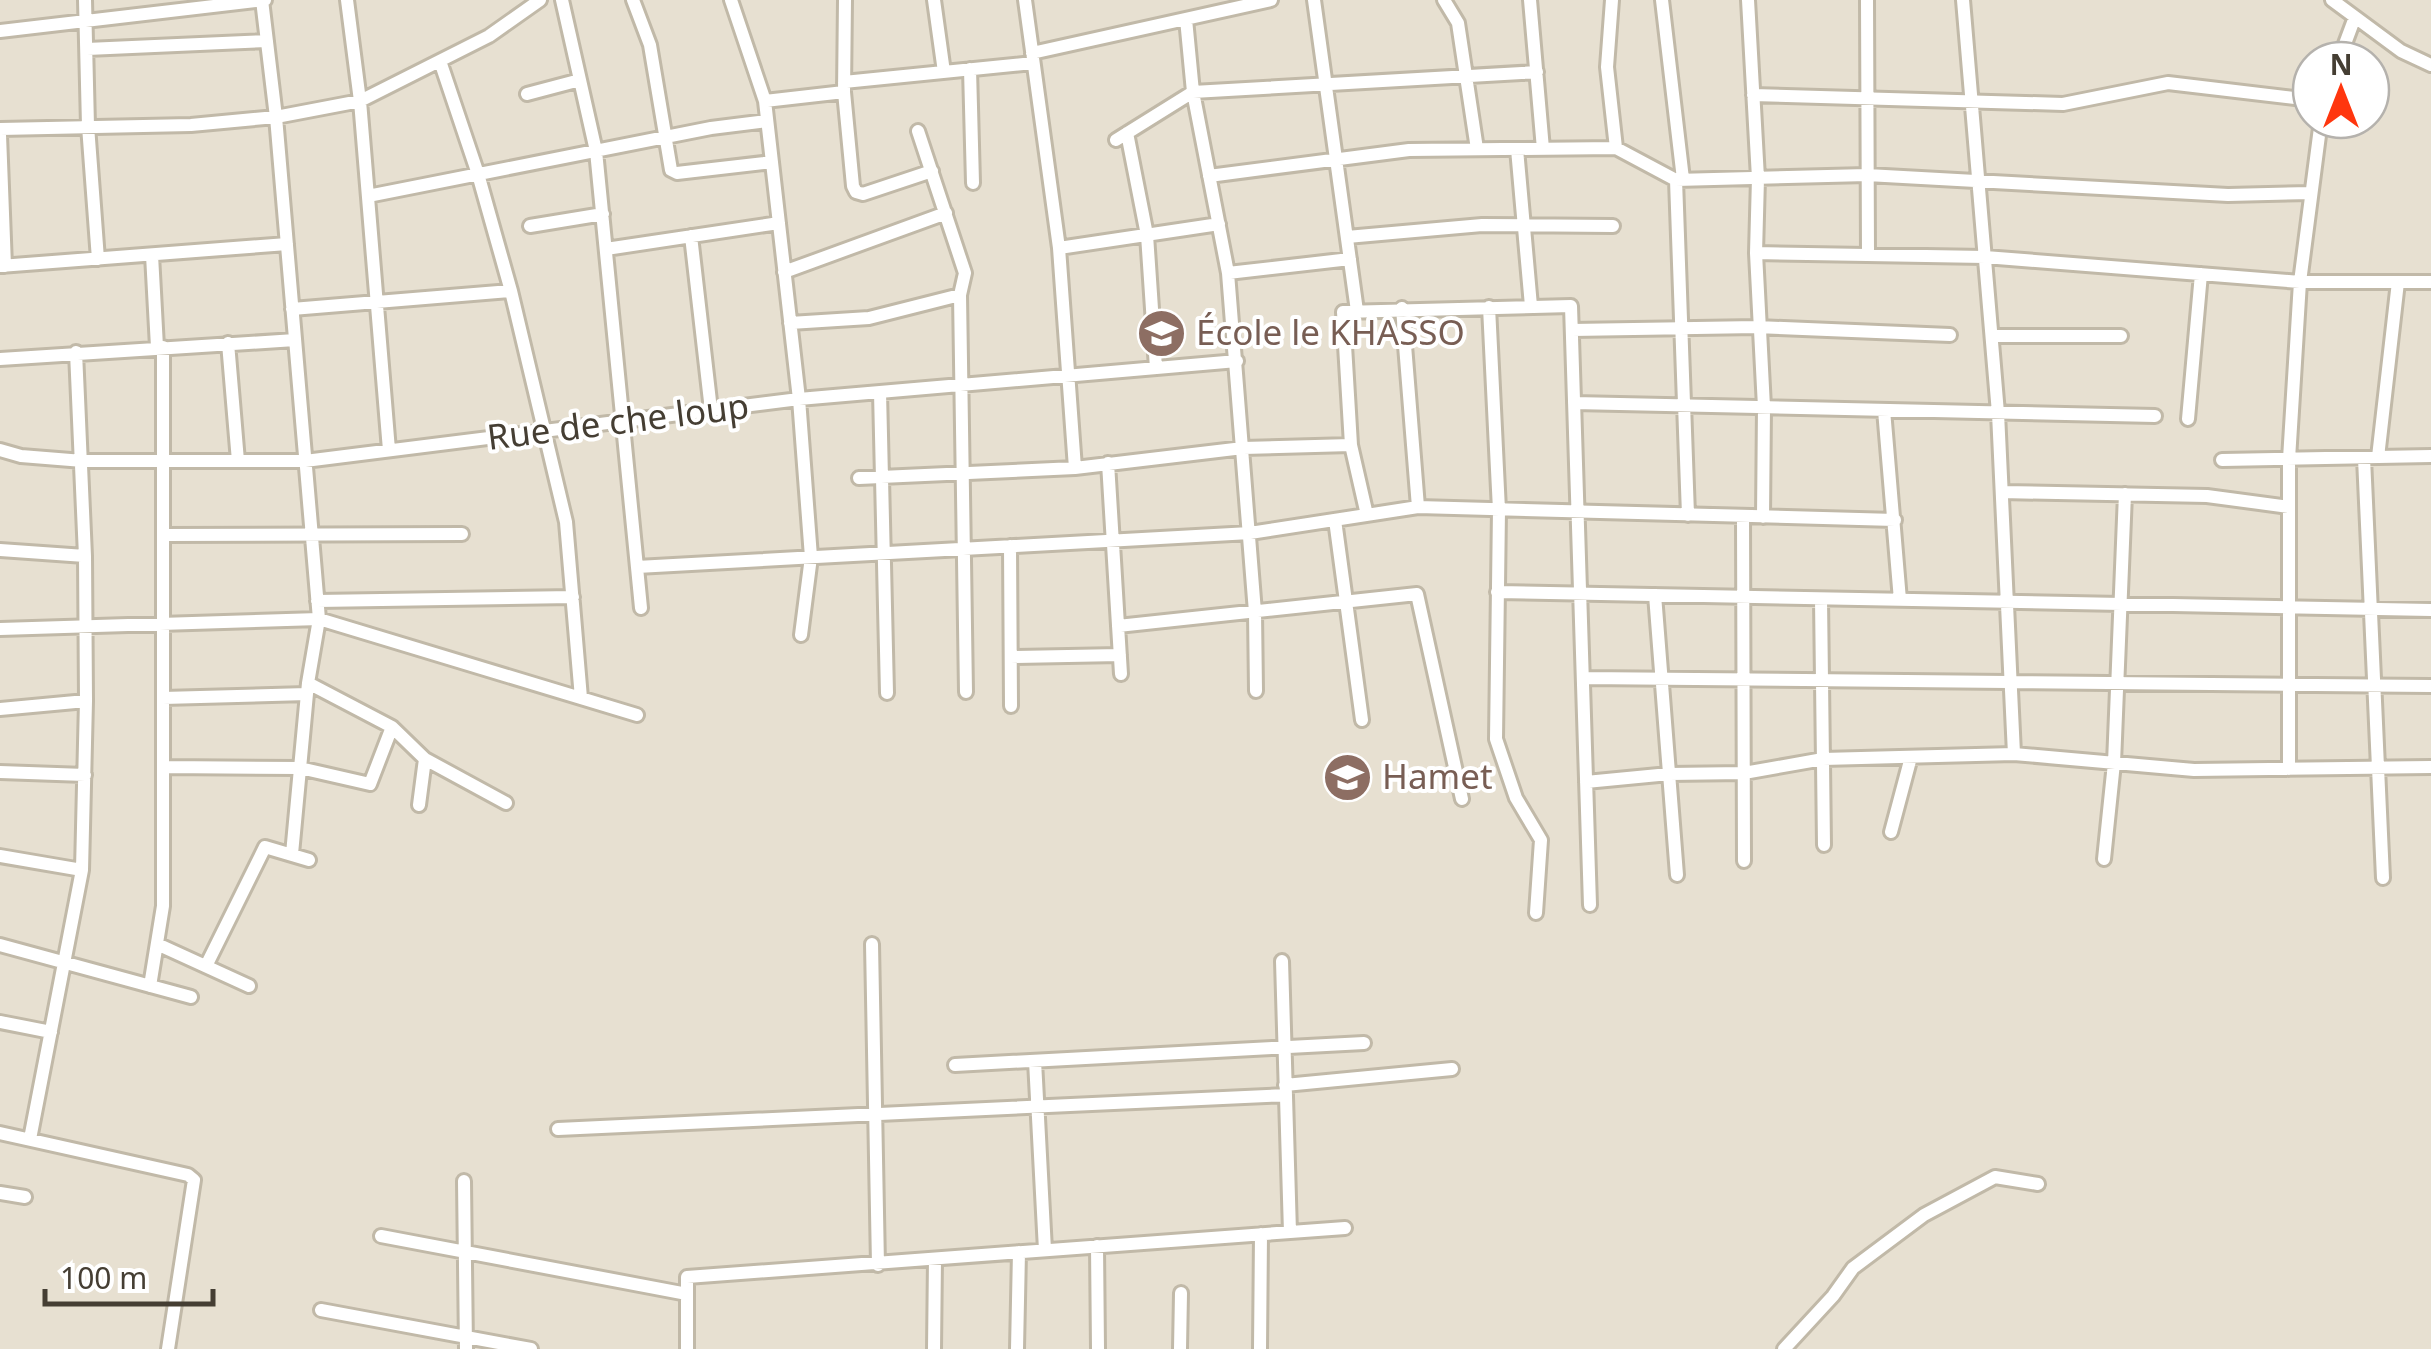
<svg xmlns="http://www.w3.org/2000/svg" width="2431" height="1349" viewBox="0 0 2431 1349" font-family="'Noto Sans',sans-serif">
<style>
.residential{fill:#e7e0d1;fill-rule:evenodd}
.lines{fill:none;stroke-linecap:round;stroke-linejoin:round}
.minor-casing{stroke:#c1b9a8;stroke-width:18}
.minor{stroke:#fff;stroke-width:12}
.labels{text-anchor:middle;stroke-width:8;stroke-linejoin:round;paint-order:stroke}
.education-label{font-size:35px;fill:#785e54;stroke:#fff;text-anchor:start}
.street-label{font-size:35px;fill:#453e33;stroke:#fff}
</style>
<rect width="100%" height="100%" fill="#f3eee3"/>
<path class="residential" d="M 0,0 L 2431,0 L 2431,1349 L 0,1349 ZM 2311,60 L 2371,60 L 2371,120 L 2311,120 Z"/>
<g class="lines">
<defs>
<path id="minor" d="M 85,0 L 88,126 L 98,259
M 262,0 L 276,117 L 319,619 L 308,683 L 292,854
M 347,0 L 360,101 L 389,450
M 562,0 L 596,151 L 641,608
M 633,0 L 650,45 L 671,170 L 677,173 L 772,162
M 731,0 L 765,101 L 799,399 L 811,557 L 801,635
M 845,0 L 844,92 L 853,186 L 856,192 L 863,194 L 932,171
M 934,0 L 944,72
M 1025,0 L 1059,248 L 1075,468
M 1314,0 L 1357,311
M 1444,0 L 1458,23 L 1477,149
M 1530,0 L 1543,149
M 1612,0 L 1607,67 L 1616,148
M 1662,0 L 1683,179
M 1748,0 L 1758,178 L 1756,253 L 1764,407 L 1763,517
M 1867,0 L 1868,255
M 1963,0 L 1998,413 L 2014,754
M 2332,0 L 2401,51 L 2431,65
M 1186,19 L 1193,92 L 1228,273 L 1255,612 L 1256,691
M 0,31 L 265,0
M 87,49 L 267,41
M 1032,53 L 1271,0
M 2339,60 L 2355,17
M 440,61 L 478,174 L 511,291 L 566,522 L 581,698
M 970,69 L 973,183
M 844,82 L 1033,63
M 527,94 L 580,80
M 1753,95 L 2063,104 L 2168,83 L 2311,100
M 765,101 L 844,92
M 0,129 L 191,125 L 276,117 L 360,101 L 489,36 L 540,0
M 918,131 L 965,273 L 960,295 L 966,692
M 1127,133 L 1147,235 L 1156,368
M 0,135 L 5,266
M 1116,140 L 1193,92 L 1537,72
M 1517,149 L 1531,306
M 1209,176 L 1409,150 L 1616,148 L 1676,180 L 1867,175 L 2228,195 L 2311,193
M 1676,180 L 1688,515
M 368,196 L 711,128 L 767,121
M 530,226 L 603,214
M 691,236 L 711,410
M 1347,237 L 1482,225 L 1613,226
M 1059,248 L 1219,224
M 606,249 L 779,223
M 1756,253 L 1985,257 L 2300,282 L 2431,282
M 152,255 L 157,347
M 0,266 L 287,244
M 784,272 L 946,213
M 1228,273 L 1350,259
M 1489,307 L 1499,510 L 1496,739 L 1516,798 L 1541,840 L 1536,913
M 1402,308 L 1418,507
M 292,309 L 511,291
M 790,323 L 869,318 L 960,295
M 1572,330 L 1757,327 L 1950,335
M 1992,336 L 2121,336
M 228,343 L 238,461
M 76,352 L 85,556
M 0,359 L 295,340
M 880,392 L 887,693
M 1574,403 L 2155,416
M 1884,410 L 1900,600
M 2188,419 L 2201,274
M 0,450 L 21,456 L 83,461 L 305,461 L 799,399 L 1237,361
M 2378,457 L 2398,282
M 2364,458 L 2383,878
M 2222,460 L 2431,456
M 1108,463 L 1121,674
M 859,478 L 1075,468 L 1243,448 L 1351,445
M 2002,492 L 2207,496 L 2289,507
M 1367,515 L 1351,445 L 1343,312 L 1571,306 L 1590,905
M 1743,516 L 1744,861
M 1335,520 L 1362,720
M 163,535 L 462,534
M 1010,546 L 1011,706
M 0,550 L 85,556 L 86,701 L 82,870 L 30,1139
M 637,567 L 1250,533 L 1418,507 L 1895,520
M 1497,592 L 2431,610
M 1655,595 L 1677,875
M 1821,599 L 1824,845
M 317,601 L 573,597
M 1118,626 L 1417,594 L 1462,799
M 0,629 L 319,619 L 637,715
M 1011,657 L 1120,655
M 1583,678 L 2431,686
M 308,683 L 392,727 L 425,759 L 506,803
M 163,698 L 307,694
M 0,709 L 86,701
M 163,767 L 300,768 L 370,784 L 392,727
M 2289,769 L 2289,459 L 2300,282 L 2321,120
M 0,772 L 85,775
M 1586,782 L 1669,774 L 1744,773 L 1823,759 L 2014,754 L 2194,770 L 2431,767
M 419,805 L 425,759
M 1891,832 L 1911,757
M 0,856 L 82,870
M 2104,859 L 2114,763 L 2125,494
M 157,944 L 249,986
M 872,944 L 878,1265
M 0,945 L 191,997
M 1282,961 L 1290,1232
M 206,966 L 265,847 L 309,860
M 150,986 L 163,906 L 163,347
M 0,1022 L 51,1032
M 1035,1061 L 1045,1250
M 955,1065 L 1364,1043
M 1285,1085 L 1452,1069
M 558,1129 L 1286,1095
M 0,1133 L 188,1175 L 194,1180 L 168,1349
M 464,1181 L 466,1349
M 0,1193 L 25,1197
M 381,1236 L 687,1294
M 1097,1246 L 1098,1349
M 321,1310 L 531,1349
M 687,1349 L 687,1277 L 1345,1228
M 934,1349 L 935,1259
M 1017,1349 L 1019,1252
M 1180,1349 L 1181,1293
M 1260,1349 L 1261,1234
M 1784,1349 L 1833,1296 L 1853,1268 L 1924,1215 L 1995,1177 L 2038,1184"/>
</defs>
<use href="#minor" class="minor-casing"/>
<use href="#minor" class="minor"/>
</g>
<defs>
<symbol id="school-disc" viewBox="-11 -11 22 22"><circle r="9.5" fill="#8d6e63" stroke="#fff"/><path d="M0-5L7-2L0 1L-7-2ZM-4 1L0 2.5L4 1V4Q0 6-4 4Z" fill="#fff"/></symbol>
</defs>
<g fill-rule="evenodd">
<use href="#school-disc" x="1134" y="306" width="55" height="55"/>
<use href="#school-disc" x="1320" y="750" width="55" height="55"/>
</g>
<g class="labels">
<g class="education-label">
<text x="1196" y="345">École le KHASSO</text>
<text x="1382" y="789">Hamet</text>
</g>
<g class="street-label">
<text transform="translate(618 422) rotate(-7)" y="12">Rue de che loup</text>
</g>
</g>
<g transform="translate(2341 90)"><circle r="48" fill="#ffffff" stroke="#b5b2ad" stroke-width="2.5"/>
<path d="M0-8L18 38L0 25L-18 38Z" fill="#ff360e"/>
<text y="-15" font-size="28" font-weight="bold" text-anchor="middle" fill="#453e33">N</text>
</g>
<path d="M45 1289v15h168v-15" fill="none" stroke="#453e33" stroke-width="5"/>
<text x="60" y="1289" font-size="30" fill="#453e33" stroke="#ffffff" stroke-width="8" paint-order="stroke">100 m</text>
</svg>
